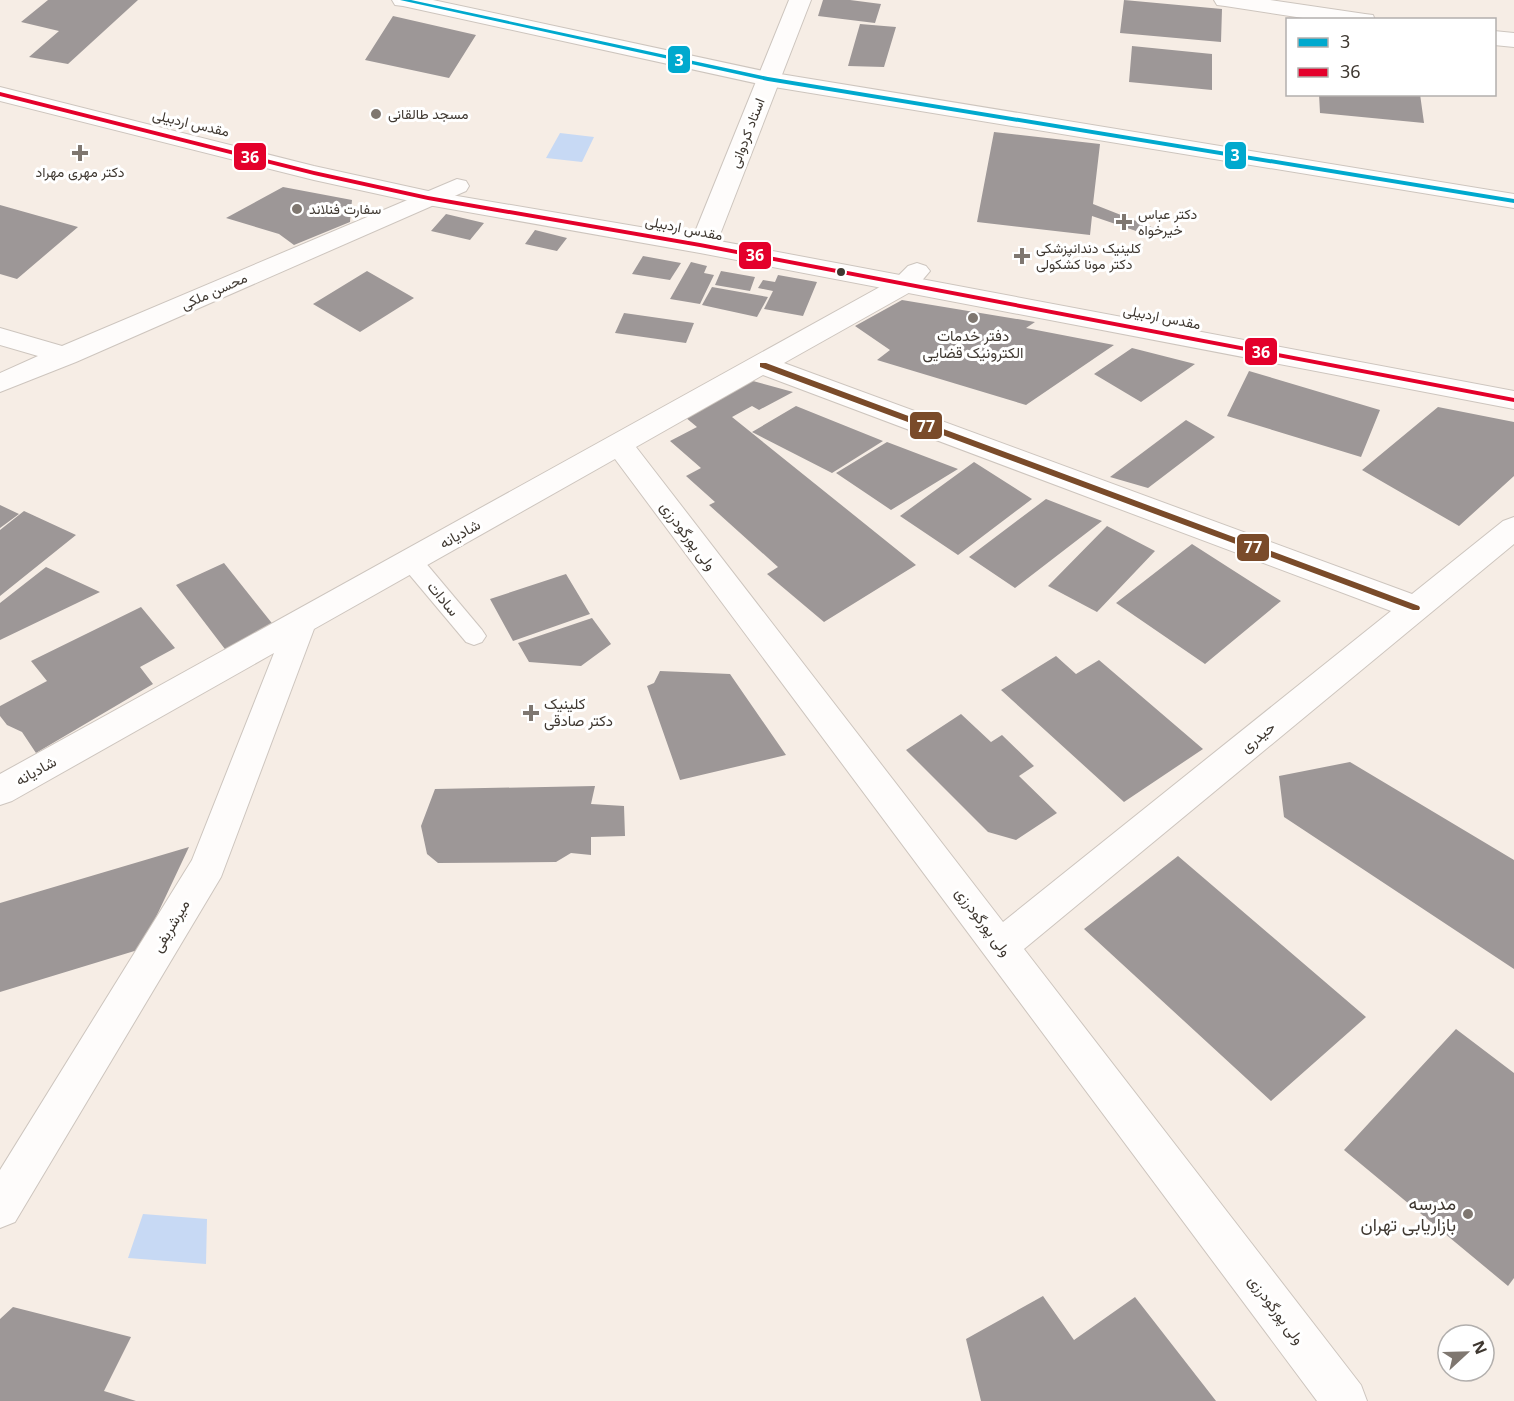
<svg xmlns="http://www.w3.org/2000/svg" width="1514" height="1401" viewBox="0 0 1514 1401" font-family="'Noto Sans',Vazirmatn,sans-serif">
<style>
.water{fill:#c7d9f4}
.building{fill:#9d9797}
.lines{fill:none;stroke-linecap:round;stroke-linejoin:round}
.lane-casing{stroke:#cdc5be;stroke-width:2}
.street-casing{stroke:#cdc5be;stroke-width:2}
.secondary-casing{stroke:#cdc5be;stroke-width:2}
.lane{fill:#fefcfb;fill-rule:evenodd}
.street{fill:#fefcfb;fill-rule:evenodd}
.secondary{fill:#fefcfb;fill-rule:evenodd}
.bus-1-casing{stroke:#fff;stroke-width:5}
.bus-2-casing{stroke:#fff;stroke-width:5}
.bus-3-casing{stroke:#fff;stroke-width:5}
.bus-1{fill:#00a9ce;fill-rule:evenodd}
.bus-2{fill:#e4002b;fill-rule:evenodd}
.bus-3{fill:#7a4b2a;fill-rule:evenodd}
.poi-dot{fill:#7f7770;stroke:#fff;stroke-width:2}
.bus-dot{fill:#3f3831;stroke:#fff;stroke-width:2}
.labels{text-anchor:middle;stroke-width:6;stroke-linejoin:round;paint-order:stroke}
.far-poi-label{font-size:14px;fill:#3f3831;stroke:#fff;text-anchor:start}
.far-street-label{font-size:14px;fill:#3f3831;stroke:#fff}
.poi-label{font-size:15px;fill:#3f3831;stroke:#fff}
.street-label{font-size:15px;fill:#3f3831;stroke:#fff}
.near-poi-label{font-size:18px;fill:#3f3831;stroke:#fff;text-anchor:end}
.line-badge{stroke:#fff;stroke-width:2}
.badge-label{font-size:16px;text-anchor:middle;font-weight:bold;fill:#fff}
</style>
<rect width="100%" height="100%" fill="#f6ede5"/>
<path class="water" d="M 560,133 L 594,137 L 582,162 L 546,158 Z
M 143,1214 L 207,1219 L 206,1264 L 128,1258 Z"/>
<path class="building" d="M 48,0 L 138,0 L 68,64 L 29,57 L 59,31 L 21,22 Z
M 823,0 L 850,0 L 881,4 L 875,23 L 818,16 Z
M 1124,0 L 1222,9 L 1221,42 L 1120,33 Z
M 393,16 L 476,35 L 449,78 L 365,60 Z
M 860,24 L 896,27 L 884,67 L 848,66 Z
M 1132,46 L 1212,54 L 1212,90 L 1129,82 Z
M 1319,94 L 1420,94 L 1424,123 L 1320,113 Z
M 994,132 L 1100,144 L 1093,204 L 1154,228 L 1136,231 L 1092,216 L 1090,235 L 977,222 Z
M 283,187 L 352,200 L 350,222 L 294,245 L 279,234 L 226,218 Z
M 0,205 L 78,227 L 17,279 L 0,274 Z
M 446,214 L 484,223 L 470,240 L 431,231 Z
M 535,230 L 567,238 L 557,251 L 525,244 Z
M 643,256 L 681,263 L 670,280 L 632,274 Z
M 691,262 L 707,266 L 704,273 L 714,275 L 700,304 L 670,299 Z
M 367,271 L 414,298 L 360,332 L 313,304 Z
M 721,271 L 755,277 L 750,291 L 715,285 Z
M 778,275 L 817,282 L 803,316 L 764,309 L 773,291 L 758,288 L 763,280 L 775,282 Z
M 712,287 L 768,297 L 757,317 L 702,305 Z
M 902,300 L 1035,322 L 1026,328 L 1114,345 L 1026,405 L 877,360 L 890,350 L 855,326 Z
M 624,313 L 694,323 L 686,343 L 615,333 Z
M 1132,348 L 1195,364 L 1141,402 L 1094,374 Z
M 1249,371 L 1380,410 L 1361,457 L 1227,416 Z
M 753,381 L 793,392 L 759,410 L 752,406 L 732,417 L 916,565 L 824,622 L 767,574 L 778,567 L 709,505 L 715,502 L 686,476 L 701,468 L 670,441 L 697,427 L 685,417 Z
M 796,406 L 883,441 L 832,473 L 752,432 Z
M 1438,407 L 1514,422 L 1514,476 L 1459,526 L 1362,470 Z
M 1186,420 L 1215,437 L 1148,488 L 1110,477 Z
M 887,442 L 958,469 L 891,510 L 836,473 Z
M 974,462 L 1032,499 L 958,555 L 900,516 Z
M 1046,499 L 1102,521 L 1015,588 L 969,557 Z
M 0,505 L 19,514 L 0,528 Z
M 24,511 L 76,535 L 0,596 L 0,530 Z
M 1107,526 L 1155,551 L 1097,612 L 1048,586 Z
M 1192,544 L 1281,601 L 1205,664 L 1116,603 Z
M 224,563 L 279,632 L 231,657 L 176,585 Z
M 46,567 L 100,592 L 0,640 L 0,603 Z
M 566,574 L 590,614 L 513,641 L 490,599 Z
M 141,607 L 175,648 L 140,667 L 153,684 L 36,753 L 22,732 L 7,725 L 0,716 L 0,706 L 47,681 L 31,661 Z
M 592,618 L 611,644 L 581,666 L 529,662 L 518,643 Z
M 1056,656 L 1076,674 L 1099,660 L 1203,749 L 1124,802 L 1001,690 Z
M 660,671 L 730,674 L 786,755 L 680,780 L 647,686 L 654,683 Z
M 961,714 L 991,742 L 1002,735 L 1034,766 L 1019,776 L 1057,813 L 1016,840 L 988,832 L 906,750 Z
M 1350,762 L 1514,860 L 1514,969 L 1284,817 L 1279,776 Z
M 595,786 L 591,804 L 624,806 L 625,836 L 591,837 L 591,855 L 571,853 L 556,862 L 438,863 L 427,854 L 421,826 L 435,789 Z
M 189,847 L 141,949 L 0,992 L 0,903 Z
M 1178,856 L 1366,1017 L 1271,1101 L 1084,929 Z
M 1456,1029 L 1514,1073 L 1514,1278 L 1508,1286 L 1344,1150 Z
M 1043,1296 L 1074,1340 L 1135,1297 L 1216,1401 L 981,1401 L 966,1339 Z
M 13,1307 L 131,1337 L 104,1391 L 136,1401 L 0,1401 L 0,1319 Z"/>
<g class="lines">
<defs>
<path id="lane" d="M 411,553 L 419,555 L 482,630 L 486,636 L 482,642 L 474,645 L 466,642 L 403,567 L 400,561 L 403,555 Z"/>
<path id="street" d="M 392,0 L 433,0 L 768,72 L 1514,194 L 1514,208 L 768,86 L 403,6 L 395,5 Z
M 1214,0 L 1270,0 L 1365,14 L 1373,15 L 1375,20 L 1316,20 L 1225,6 L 1217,5 Z
M 1494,31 L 1514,33 L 1514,47 L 1494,45 Z
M 457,179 L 466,181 L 469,186 L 466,191 L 76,362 L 0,392 L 0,373 L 38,356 L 0,345 L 0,328 L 62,346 Z
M 917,263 L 926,266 L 930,271 L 914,290 L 784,363 L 1412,594 L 1503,521 L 1514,517 L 1514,544 L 1024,949 L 1361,1385 L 1367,1401 L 1317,1401 L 615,459 L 314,629 L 221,877 L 15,1222 L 0,1228 L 0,1170 L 192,860 L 274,653 L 12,801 L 0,805 L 0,774 L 896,278 L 908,266 ZM 763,375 L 1391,611 L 1003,922 L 636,447 Z"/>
<path id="secondary" d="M 789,0 L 811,0 L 721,232 L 717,237 L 709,239 L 1514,391 L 1514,409 L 700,253 L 428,205 L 314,180 L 0,101 L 0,87 L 314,166 L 428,191 L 699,237 L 695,232 Z"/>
</defs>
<use href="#lane" class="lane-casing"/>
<use href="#street" class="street-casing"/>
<use href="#secondary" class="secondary-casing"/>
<use href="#lane" class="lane"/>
<use href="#street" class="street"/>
<use href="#secondary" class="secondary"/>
<defs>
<path id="bus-1" d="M 400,0 L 411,0 L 768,77 L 1514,199 L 1514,203 L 768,81 Z"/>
<path id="bus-2" d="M 0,92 L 314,171 L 428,196 L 700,243 L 1514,398 L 1514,402 L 700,247 L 428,200 L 314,175 L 0,96 Z"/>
<path id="bus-3" d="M 760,363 L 766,363 L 1419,606 L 1420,608 L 1419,610 L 1413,610 L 760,367 Z"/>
</defs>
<use href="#bus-1" class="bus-1-casing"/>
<use href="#bus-2" class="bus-2-casing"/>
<use href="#bus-3" class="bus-3-casing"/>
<use href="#bus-1" class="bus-1"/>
<use href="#bus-2" class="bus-2"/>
<use href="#bus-3" class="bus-3"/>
</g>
<g class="poi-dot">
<circle cx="376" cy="114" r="6"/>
<path d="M77 144h6v6h6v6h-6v6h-6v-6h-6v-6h6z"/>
<circle cx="297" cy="209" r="6"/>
<path d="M1121 213h6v6h6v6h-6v6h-6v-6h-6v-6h6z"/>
<path d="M1019 247h6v6h6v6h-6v6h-6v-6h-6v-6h6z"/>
<circle cx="973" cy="318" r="6"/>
<path d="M528 704h6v6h6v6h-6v6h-6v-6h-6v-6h6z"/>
<circle cx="1468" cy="1214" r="6"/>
</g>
<circle class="bus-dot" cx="841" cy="272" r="5"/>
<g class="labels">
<g class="far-poi-label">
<text x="388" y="119">مسجد طالقانی</text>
<text x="80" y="177" text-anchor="middle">دکتر مهری مهراد</text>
<text x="309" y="214">سفارت فنلاند</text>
<text x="1138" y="219">دکتر عباس<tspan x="1138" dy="16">خیرخواه</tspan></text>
<text x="1036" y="253">کلینیک دندانپزشکی<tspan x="1036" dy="16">دکتر مونا کشکولی</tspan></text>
</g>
<g class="far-street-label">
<text transform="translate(191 123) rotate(13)" y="5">مقدس اردبیلی</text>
<text transform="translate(747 133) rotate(-69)" y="5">استاد کردوانی</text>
<text transform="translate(684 228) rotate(11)" y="5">مقدس اردبیلی</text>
<text transform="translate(214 291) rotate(-24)" y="5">محسن ملکی</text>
<text transform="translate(1162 317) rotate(11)" y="5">مقدس اردبیلی</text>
</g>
<g class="poi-label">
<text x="973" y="341">دفتر خدمات<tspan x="973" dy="17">الکترونیک قضایی</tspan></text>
<text x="544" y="709" text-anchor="start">کلینیک<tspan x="544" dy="17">دکتر صادقی</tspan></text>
</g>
<g class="street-label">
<text transform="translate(460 534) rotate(-29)" y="5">شادیانه</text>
<text transform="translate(688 536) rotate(53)" y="5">ولی پورگودرزی</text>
<text transform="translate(443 599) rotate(50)" y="5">سادات</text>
<text transform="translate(1258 737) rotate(-39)" y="5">حیدری</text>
<text transform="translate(36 771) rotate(-29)" y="5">شادیانه</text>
<text transform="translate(983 922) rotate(53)" y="5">ولی پورگودرزی</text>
<text transform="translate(171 926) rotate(-59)" y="5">میرشریفی</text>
<text transform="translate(1276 1310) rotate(53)" y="5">ولی پورگودرزی</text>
</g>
<g class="near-poi-label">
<text x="1456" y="1210">مدرسه<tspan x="1456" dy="21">بازاریابی تهران</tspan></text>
</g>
</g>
<g class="line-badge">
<rect x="667" y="45" width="24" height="29" rx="6" fill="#00a9ce"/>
<rect x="1224" y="141" width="23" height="29" rx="6" fill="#00a9ce"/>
<rect x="233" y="142" width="34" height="29" rx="6" fill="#e4002b"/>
<rect x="738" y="241" width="34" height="29" rx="6" fill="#e4002b"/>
<rect x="1244" y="337" width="34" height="29" rx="6" fill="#e4002b"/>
<rect x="909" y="411" width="34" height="29" rx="6" fill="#7a4b2a"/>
<rect x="1236" y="533" width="34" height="29" rx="6" fill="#7a4b2a"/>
</g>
<g class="badge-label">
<text x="679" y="66">3</text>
<text x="1235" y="161">3</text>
<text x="250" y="163">36</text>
<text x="755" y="261">36</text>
<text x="1261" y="358">36</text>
<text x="926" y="432">77</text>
<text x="1253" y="553">77</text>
</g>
<rect x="1286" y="18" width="210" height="78" fill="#ffffff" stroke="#b2afad" stroke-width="1.5"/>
<rect x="1298" y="38" width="30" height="9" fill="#00a9ce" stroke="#b2afad" stroke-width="1.5"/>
<text x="1340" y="48" font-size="18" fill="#3f3831">3</text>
<rect x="1298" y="68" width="30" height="9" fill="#e4002b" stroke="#b2afad" stroke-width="1.5"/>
<text x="1340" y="78" font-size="18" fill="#3f3831">36</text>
<g transform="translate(1466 1353) rotate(68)"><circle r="28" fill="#ffffff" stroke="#b2afad" stroke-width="1.5"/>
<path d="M0-4.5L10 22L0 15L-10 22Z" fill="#7f7770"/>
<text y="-9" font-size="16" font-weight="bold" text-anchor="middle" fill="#3f3831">N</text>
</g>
</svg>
